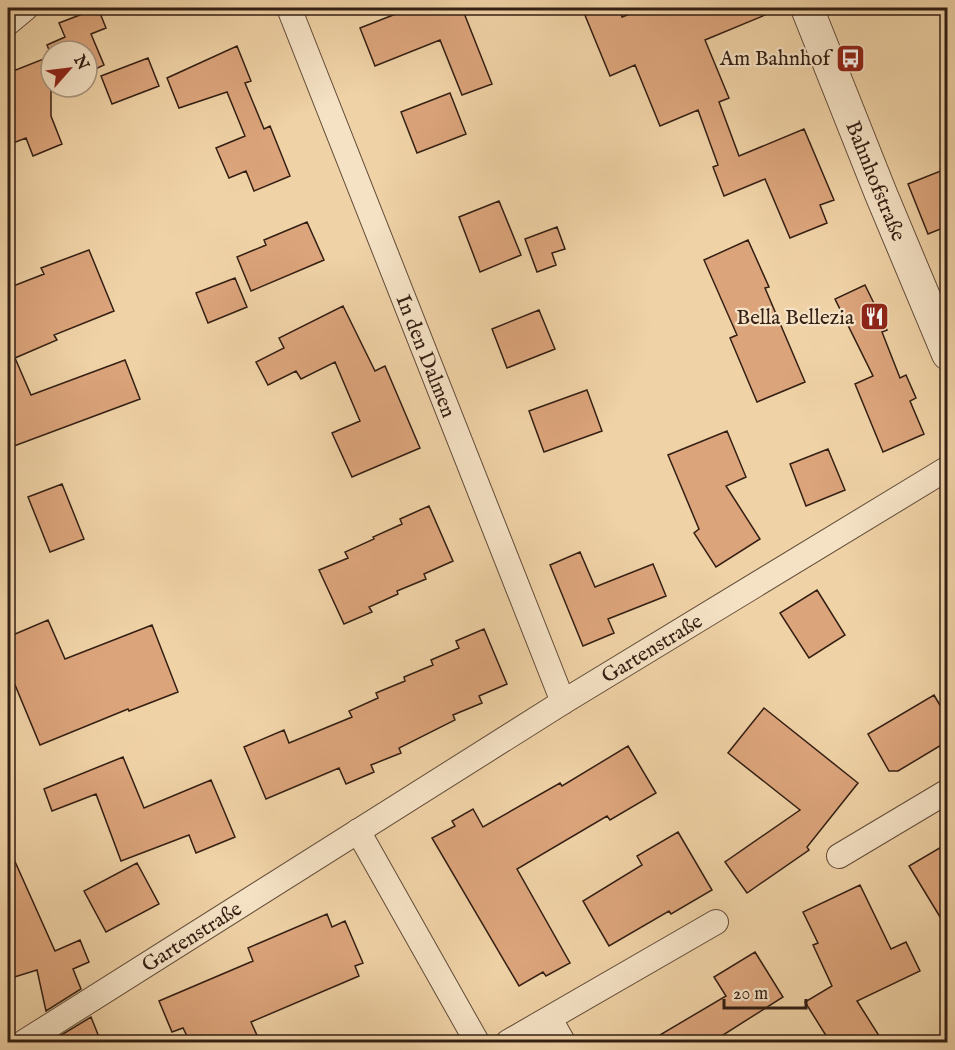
<svg xmlns="http://www.w3.org/2000/svg" width="955" height="1050" viewBox="0 0 955 1050" font-family="'IM FELL English',serif">
<style>
.building{fill:#dca47b;stroke:#331f13;stroke-width:1.5}
.lines{fill:none;stroke-linecap:round;stroke-linejoin:round}
.minor-casing{stroke:#624c38;stroke-width:26}
.tertiary-casing{stroke:#624c38;stroke-width:34}
.minor{stroke:#f5e2c5;stroke-width:24}
.tertiary{stroke:#f5e2c5;stroke-width:32}
.labels{text-anchor:middle;stroke-width:4.5;stroke-linejoin:round;paint-order:stroke}
.poi-label{font-size:21px;fill:#331f13;stroke:#f5e2c5;text-anchor:end}
.street-label{font-size:21px;fill:#331f13;stroke:#f5e2c5}
</style>
<rect width="100%" height="100%" fill="#efd2a6"/>
<filter id="stains"><feTurbulence type="fractalNoise" baseFrequency=".00333" numOctaves="4"/><feColorMatrix values="0 0 0 0 .2 0 0 0 0 .09 0 0 0 0 .02 0 0 0 .5 -.17"/></filter>
<radialGradient id="worn" r=".72"><stop offset=".6" stop-color="#630" stop-opacity="0"/><stop offset="1" stop-color="#630" stop-opacity=".3"/></radialGradient>
<path class="building" d="M 98,8 L 106,28 L 91,34 L 104,65 L 87,73 L 87,51 L 51,51 L 51,55 L 47,45 L 65,37 L 59,23 Z
M 411,8 L 462,8 L 492,84 L 462,95 L 440,40 L 375,66 L 360,28 Z
M 582,8 L 619,8 L 622,17 L 646,8 L 782,8 L 705,40 L 729,98 L 719,102 L 739,156 L 804,129 L 834,200 L 820,205 L 827,223 L 790,238 L 765,179 L 724,196 L 713,167 L 718,165 L 698,110 L 660,126 L 635,65 L 610,76 Z
M 237,46 L 251,81 L 245,83 L 264,129 L 270,126 L 290,176 L 254,191 L 246,171 L 229,178 L 216,148 L 245,136 L 227,92 L 179,108 L 167,78 Z
M 51,56 L 51,116 L 62,144 L 33,156 L 26,138 L 8,145 L 8,73 Z
M 148,58 L 159,86 L 112,104 L 101,76 Z
M 450,93 L 466,134 L 417,153 L 401,112 Z
M 948,168 L 948,226 L 928,234 L 908,184 Z
M 499,201 L 521,255 L 480,272 L 459,217 Z
M 307,222 L 324,260 L 251,291 L 237,257 L 266,245 L 264,240 Z
M 557,227 L 565,249 L 552,253 L 556,265 L 537,272 L 525,239 Z
M 748,240 L 769,287 L 765,288 L 805,382 L 757,402 L 730,338 L 737,335 L 704,260 Z
M 89,250 L 114,311 L 54,335 L 57,340 L 15,358 L 31,395 L 125,360 L 140,399 L 14,446 L 8,429 L 8,288 L 44,274 L 41,268 Z
M 235,278 L 247,307 L 208,323 L 196,293 Z
M 865,285 L 887,330 L 882,332 L 900,378 L 906,375 L 916,398 L 910,401 L 924,434 L 883,452 L 855,384 L 873,376 L 835,299 Z
M 343,306 L 375,371 L 385,366 L 420,448 L 352,477 L 332,433 L 360,421 L 335,362 L 301,379 L 296,371 L 268,385 L 256,362 L 284,348 L 279,338 Z
M 539,310 L 555,349 L 507,368 L 492,329 Z
M 587,390 L 602,431 L 544,452 L 529,411 Z
M 727,431 L 746,477 L 726,486 L 760,539 L 716,567 L 694,533 L 699,529 L 668,455 Z
M 828,449 L 845,490 L 806,506 L 790,464 Z
M 62,484 L 84,539 L 50,552 L 28,497 Z
M 429,506 L 453,561 L 424,574 L 426,579 L 397,591 L 398,594 L 369,607 L 372,612 L 344,624 L 319,570 L 348,558 L 345,552 L 374,539 L 373,537 L 402,524 L 400,519 Z
M 580,552 L 595,587 L 653,564 L 666,596 L 608,619 L 614,633 L 583,646 L 550,565 Z
M 817,590 L 845,635 L 809,658 L 780,613 Z
M 48,620 L 65,659 L 152,625 L 178,692 L 129,711 L 128,709 L 40,745 L 8,668 L 8,637 Z
M 484,629 L 507,684 L 479,696 L 482,703 L 453,715 L 455,720 L 399,748 L 401,753 L 371,765 L 374,772 L 346,784 L 339,768 L 266,799 L 244,747 L 284,730 L 289,743 L 352,717 L 349,711 L 378,698 L 376,693 L 405,681 L 404,677 L 433,665 L 431,660 L 459,648 L 456,641 Z
M 934,695 L 948,719 L 948,741 L 898,771 L 889,771 L 868,734 Z
M 764,708 L 858,783 L 807,847 L 809,850 L 747,893 L 725,862 L 800,810 L 728,753 Z
M 628,746 L 656,793 L 610,820 L 607,816 L 517,869 L 570,963 L 546,976 L 543,972 L 519,986 L 432,838 L 455,826 L 452,821 L 473,809 L 483,827 L 560,783 L 562,786 Z
M 123,757 L 144,808 L 211,780 L 235,837 L 196,853 L 189,835 L 121,861 L 96,794 L 52,811 L 44,789 Z
M 678,832 L 712,890 L 671,914 L 669,911 L 609,946 L 583,901 L 642,865 L 637,856 Z
M 948,843 L 948,930 L 909,866 Z
M 8,846 L 55,951 L 80,940 L 89,962 L 73,969 L 81,989 L 46,1011 L 37,970 L 8,979 Z
M 137,863 L 159,904 L 106,932 L 84,891 Z
M 860,885 L 891,949 L 906,942 L 920,971 L 857,1001 L 883,1042 L 830,1042 L 805,1002 L 832,986 L 813,945 L 818,943 L 803,912 Z
M 327,914 L 332,927 L 345,921 L 363,963 L 355,966 L 359,976 L 251,1022 L 260,1042 L 190,1042 L 183,1028 L 172,1032 L 159,1001 L 253,961 L 248,948 Z
M 755,952 L 783,997 L 723,1035 L 727,1042 L 648,1042 L 726,996 L 714,977 Z
M 91,1017 L 101,1042 L 61,1042 L 58,1037 Z"/>
<g class="lines">
<defs>
<g id="minor">
<path id="s1" d="M 289,8 L 563,702"/>
<path d="M 8,23 L 26,8"/>
<path d="M 358,831 L 477,1042"/>
<path d="M 839,856 L 948,791"/>
<path d="M 550,1019 L 563,1042"/>
<path id="s2" d="M 24,1042 L 563,702 L 948,468"/>
<path d="M 508,1042 L 716,922"/>
</g>
<g id="tertiary">
<path id="s3" d="M 807,8 L 881,194 L 948,354"/>
</g>
</defs>
<use href="#minor" class="minor-casing"/>
<use href="#tertiary" class="tertiary-casing"/>
<use href="#minor" class="minor"/>
<use href="#tertiary" class="tertiary"/>
</g>
<defs>
<symbol id="bus-square" viewBox="-11 -11 22 22"><rect x="-9" y="-9" width="18" height="18" rx="4" fill="#8f2418" stroke="#f5e2c5"/><path d="M-5-6H5V4H4V6H2V4H-2V6H-4V4H-5ZM-3.5-4V0h7V-4ZM-3.5 1.2v1.5H-2V1.2ZM2 1.2v1.5H3.5V1.2Z" fill="#fff"/></symbol>
<symbol id="restaurant-square" viewBox="-11 -11 22 22"><rect x="-9" y="-9" width="18" height="18" rx="4" fill="#8f2418" stroke="#f5e2c5"/><path d="M-5-6h1v4h1v-4h1v4h1v-4h1v5L-1.5 .5V6h-2V.5L-5-1ZM5-6V6H3V1.5H1.5Q1.5-4 5-6Z" fill="#fff"/></symbol>
</defs>
<g fill-rule="evenodd">
<use href="#bus-square" x="834" y="42" width="33" height="33"/>
<use href="#restaurant-square" x="858" y="300" width="33" height="33"/>
</g>
<g class="labels">
<g class="poi-label">
<text x="830" y="65">Am Bahnhof</text>
<text x="854" y="324">Bella Bellezia</text>
</g>
<g class="street-label">
<text dy="7" stroke="none"><textPath href="#s3" startOffset="186">Bahnhofstraße</textPath></text>
<text dy="7" stroke="none"><textPath href="#s1" startOffset="374">In den Dalmen</textPath></text>
<text dy="7" stroke="none"><textPath href="#s2" startOffset="741">Gartenstraße</textPath></text>
<text dy="7" stroke="none"><textPath href="#s2" startOffset="198">Gartenstraße</textPath></text>
</g>
</g>
<rect width="955" height="1050" fill="none" stroke="#efd2a6" stroke-width="30"/>
<rect x="9" y="9" width="937" height="1032" fill="none" stroke="#331f13" stroke-width="3"/>
<rect x="15" y="15" width="925" height="1020" fill="none" stroke="#331f13" stroke-width="1.5"/>
<g transform="translate(69 69) rotate(62)"><circle r="28" fill="#f5e2c5" stroke="#a7947e" stroke-width="1.5"/>
<path d="M0-4.5L10 22L0 15L-10 22Z" fill="#8f2418"/>
<text y="-9" font-size="16" font-weight="bold" text-anchor="middle" fill="#331f13">N</text>
</g>
<path d="M724 999v9h82v-9" fill="none" stroke="#331f13" stroke-width="3"/>
<text x="733" y="999" font-size="18" fill="#331f13" stroke="#f5e2c5" stroke-width="4.5" paint-order="stroke">20 m</text>
<rect width="100%" height="100%" filter="url(#stains)"/>
<rect width="100%" height="100%" fill="url(#worn)"/>
</svg>
